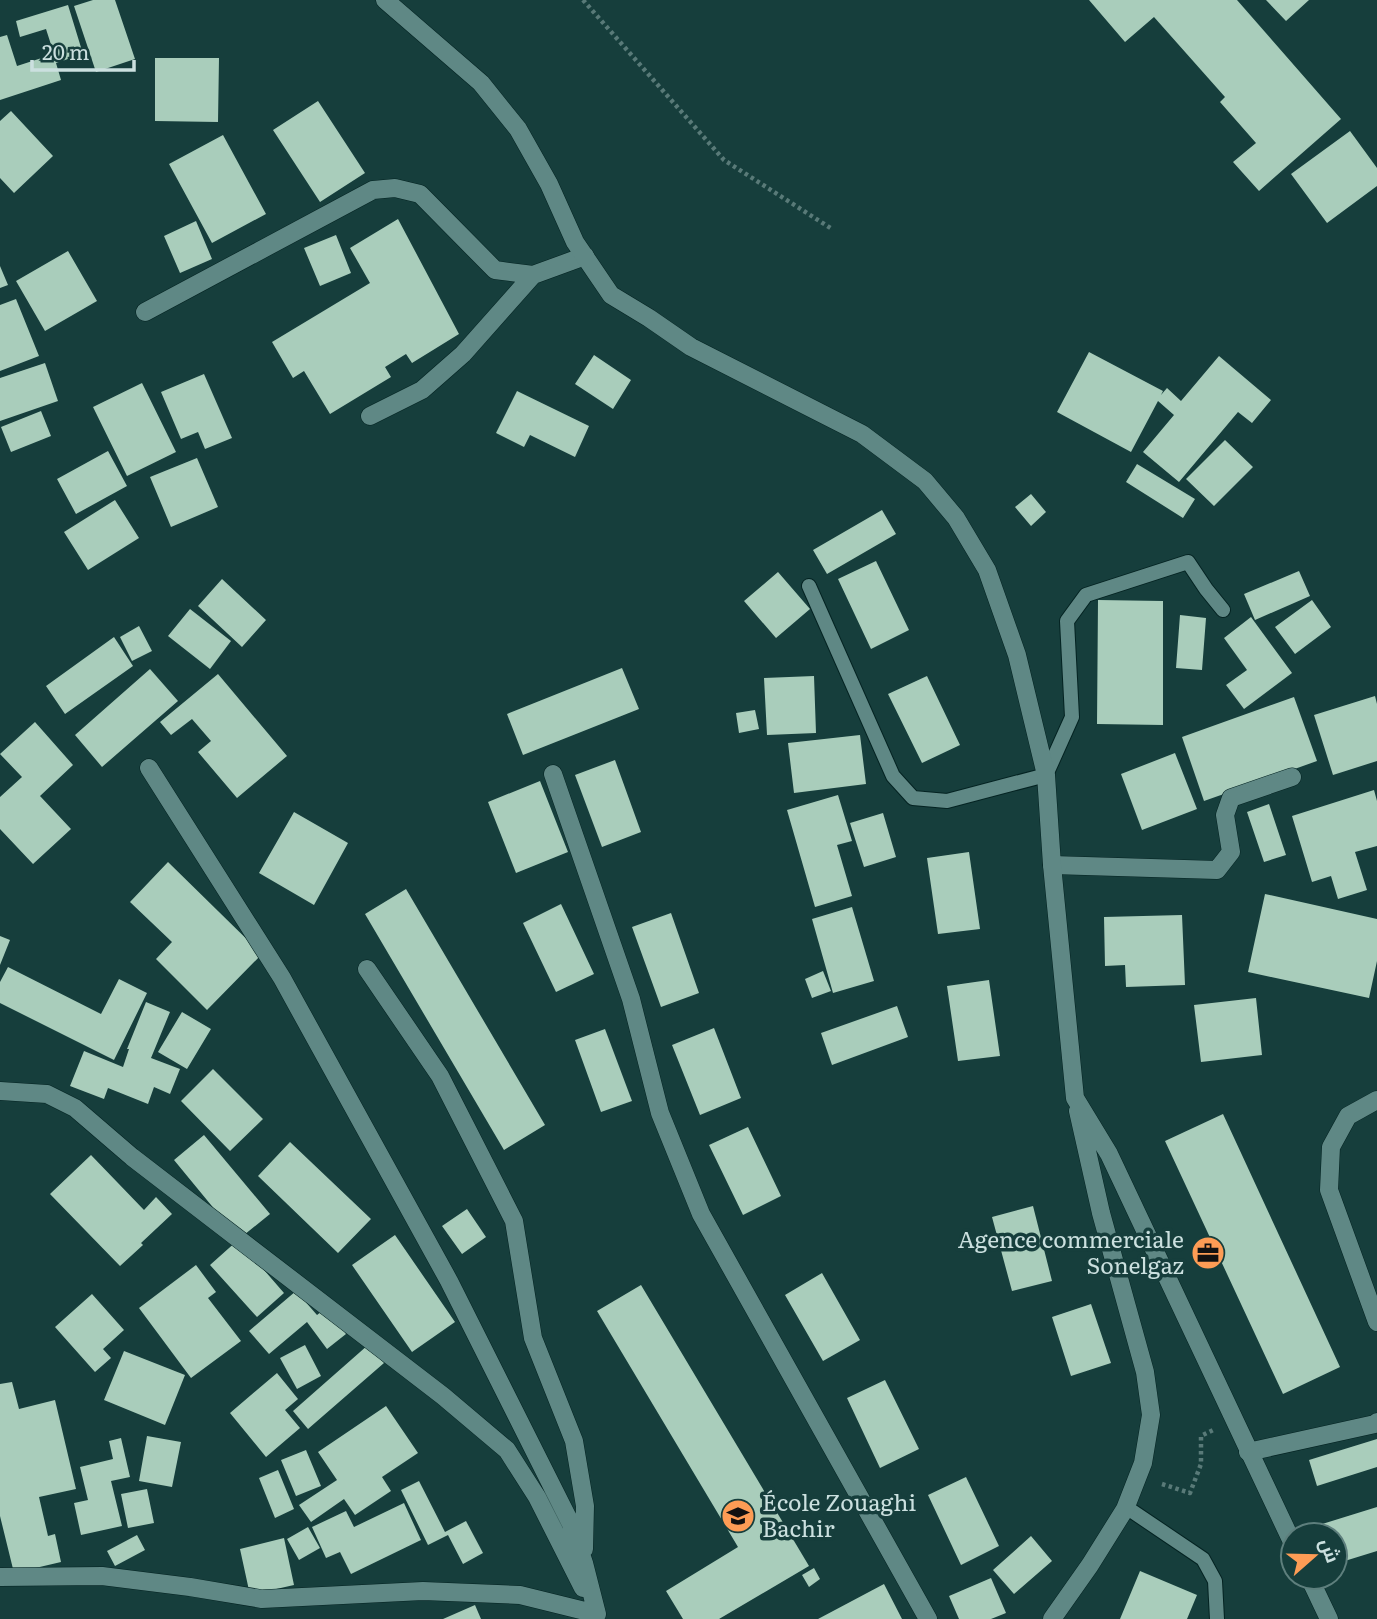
<svg xmlns="http://www.w3.org/2000/svg" width="1377" height="1619" viewBox="0 0 1377 1619" font-family="Literata,Cairo,serif">
<style>
.building{fill:#a9cdbb}
.lines{fill:none;stroke-linecap:round;stroke-linejoin:round}
.service-casing{stroke:#042322;stroke-width:16}
.minor-casing{stroke:#042322;stroke-width:19}
.secondary-casing{stroke:#042322;stroke-width:19}
.path{stroke:#597a78;stroke-width:4.5;stroke-dasharray:3.5 3.5;stroke-linecap:butt}
.service{stroke:#5f8885;stroke-width:14}
.minor{stroke:#5f8885;stroke-width:18}
.secondary{stroke:#5f8885;stroke-width:18}
.labels{text-anchor:middle;stroke-width:7;stroke-linejoin:round;paint-order:stroke}
.poi-label{font-size:23px;fill:#cbe0df;stroke:#163e3c;text-anchor:end}
</style>
<rect width="100%" height="100%" fill="#163e3c"/>
<path class="building" d="M 93,0 L 115,0 L 135,59 L 96,72 L 74,6 Z
M 1089,0 L 1237,0 L 1341,119 L 1259,191 L 1233,162 L 1256,143 L 1220,102 L 1225,97 L 1154,17 L 1125,42 Z
M 1266,0 L 1309,0 L 1286,21 Z
M 68,5 L 83,54 L 56,63 L 61,80 L 0,100 L 0,37 L 7,35 L 17,66 L 54,54 L 46,29 L 20,37 L 16,21 Z
M 155,58 L 219,58 L 218,122 L 155,121 Z
M 318,101 L 365,173 L 320,202 L 273,130 Z
M 11,111 L 53,156 L 14,193 L 0,178 L 0,121 Z
M 1350,131 L 1377,168 L 1377,186 L 1327,223 L 1291,174 Z
M 223,135 L 266,214 L 212,243 L 169,164 Z
M 398,219 L 459,334 L 412,363 L 406,354 L 385,367 L 391,377 L 330,414 L 304,371 L 293,378 L 272,342 L 370,283 L 350,248 Z
M 196,221 L 212,259 L 180,273 L 164,236 Z
M 336,235 L 351,273 L 320,286 L 304,248 Z
M 68,251 L 97,301 L 45,331 L 16,281 Z
M 0,266 L 8,285 L 0,288 Z
M 16,299 L 39,356 L 0,371 L 0,305 Z
M 1089,352 L 1163,391 L 1161,395 L 1167,388 L 1181,401 L 1219,356 L 1271,400 L 1252,423 L 1238,412 L 1179,482 L 1143,452 L 1174,415 L 1158,401 L 1131,452 L 1057,412 Z
M 594,355 L 631,380 L 613,409 L 575,384 Z
M 45,363 L 58,401 L 0,421 L 0,378 Z
M 204,374 L 232,438 L 205,449 L 198,432 L 181,439 L 161,392 Z
M 142,383 L 176,452 L 127,476 L 93,407 Z
M 517,391 L 589,426 L 575,457 L 530,435 L 524,447 L 496,433 Z
M 41,411 L 51,436 L 11,452 L 1,427 Z
M 1225,440 L 1253,467 L 1214,506 L 1186,479 Z
M 108,451 L 127,486 L 76,514 L 57,479 Z
M 197,458 L 218,507 L 171,527 L 150,477 Z
M 1137,464 L 1195,499 L 1183,518 L 1126,482 Z
M 1031,494 L 1046,512 L 1031,526 L 1015,507 Z
M 115,500 L 139,538 L 88,570 L 64,532 Z
M 882,510 L 896,534 L 827,574 L 813,550 Z
M 876,561 L 909,630 L 871,649 L 838,579 Z
M 1299,571 L 1310,596 L 1255,620 L 1244,594 Z
M 778,572 L 810,609 L 776,638 L 744,601 Z
M 222,579 L 266,620 L 242,647 L 198,606 Z
M 1098,600 L 1163,601 L 1163,725 L 1097,724 Z
M 1312,600 L 1331,627 L 1295,654 L 1275,627 Z
M 190,609 L 231,641 L 210,669 L 168,636 Z
M 1180,615 L 1206,618 L 1202,670 L 1176,668 Z
M 1251,617 L 1292,673 L 1244,709 L 1226,685 L 1247,670 L 1224,638 Z
M 139,626 L 152,651 L 132,661 L 120,637 Z
M 114,637 L 133,666 L 65,714 L 46,686 Z
M 622,668 L 639,709 L 523,755 L 507,714 Z
M 150,669 L 178,701 L 102,767 L 75,735 Z
M 218,674 L 287,756 L 237,798 L 198,752 L 211,741 L 192,719 L 171,735 L 160,722 Z
M 814,676 L 816,733 L 767,735 L 764,678 Z
M 927,676 L 960,745 L 922,763 L 888,694 Z
M 1375,696 L 1377,704 L 1377,761 L 1333,775 L 1314,715 Z
M 1294,697 L 1317,761 L 1204,801 L 1182,737 Z
M 755,710 L 759,729 L 739,733 L 736,713 Z
M 35,722 L 73,765 L 40,796 L 71,829 L 33,864 L 0,829 L 0,797 L 22,777 L 0,754 Z
M 860,735 L 866,784 L 794,793 L 788,743 Z
M 1175,753 L 1197,809 L 1142,830 L 1121,774 Z
M 615,760 L 641,832 L 602,847 L 575,775 Z
M 540,781 L 568,852 L 516,873 L 488,802 Z
M 1374,790 L 1377,801 L 1377,846 L 1355,852 L 1367,890 L 1338,899 L 1331,876 L 1312,882 L 1292,816 Z
M 838,795 L 852,841 L 837,845 L 852,896 L 815,907 L 787,810 Z
M 1269,804 L 1286,855 L 1264,862 L 1247,812 Z
M 294,812 L 348,843 L 314,905 L 259,873 Z
M 883,813 L 896,857 L 864,867 L 850,823 Z
M 969,852 L 980,929 L 938,934 L 927,858 Z
M 168,862 L 262,954 L 207,1010 L 156,959 L 172,942 L 130,902 Z
M 406,889 L 545,1125 L 504,1150 L 365,914 Z
M 1265,894 L 1377,919 L 1377,961 L 1369,998 L 1248,972 Z
M 561,904 L 594,974 L 556,992 L 523,923 Z
M 852,907 L 874,981 L 833,993 L 812,919 Z
M 671,913 L 699,993 L 661,1007 L 632,927 Z
M 1182,915 L 1185,985 L 1126,987 L 1125,965 L 1105,966 L 1104,917 Z
M 0,936 L 10,940 L 0,965 Z
M 8,967 L 101,1014 L 119,979 L 147,993 L 114,1060 L 0,1003 L 0,982 Z
M 823,971 L 831,991 L 812,998 L 805,979 Z
M 989,980 L 1000,1056 L 958,1061 L 947,986 Z
M 1256,998 L 1262,1055 L 1201,1062 L 1194,1005 Z
M 146,1002 L 170,1012 L 151,1058 L 180,1069 L 170,1094 L 154,1087 L 148,1104 L 108,1088 L 104,1099 L 70,1086 L 84,1051 L 123,1067 L 129,1049 L 127,1049 Z
M 897,1006 L 908,1037 L 832,1065 L 821,1033 Z
M 182,1012 L 211,1029 L 187,1069 L 158,1052 Z
M 714,1028 L 741,1098 L 700,1115 L 672,1045 Z
M 605,1029 L 632,1101 L 601,1112 L 575,1040 Z
M 213,1069 L 263,1119 L 230,1151 L 181,1101 Z
M 1223,1114 L 1340,1367 L 1283,1394 L 1165,1141 Z
M 748,1127 L 781,1196 L 743,1215 L 709,1145 Z
M 204,1135 L 270,1214 L 239,1239 L 174,1160 Z
M 290,1142 L 371,1219 L 338,1253 L 258,1176 Z
M 91,1155 L 144,1210 L 156,1197 L 172,1214 L 141,1243 L 143,1245 L 120,1266 L 50,1194 Z
M 1033,1206 L 1052,1281 L 1012,1291 L 992,1217 Z
M 467,1209 L 486,1237 L 462,1254 L 442,1226 Z
M 395,1235 L 455,1322 L 412,1352 L 352,1265 Z
M 238,1240 L 284,1293 L 257,1317 L 210,1265 Z
M 196,1265 L 216,1292 L 208,1298 L 241,1341 L 191,1378 L 139,1308 Z
M 822,1273 L 860,1340 L 823,1361 L 785,1295 Z
M 641,1285 L 809,1566 L 719,1619 L 683,1619 L 666,1591 L 738,1547 L 597,1311 Z
M 296,1291 L 317,1315 L 326,1308 L 346,1334 L 327,1349 L 307,1322 L 269,1354 L 249,1331 Z
M 92,1294 L 124,1330 L 103,1349 L 111,1358 L 95,1372 L 55,1327 Z
M 1091,1304 L 1111,1363 L 1071,1376 L 1052,1317 Z
M 305,1345 L 321,1376 L 297,1389 L 280,1358 Z
M 368,1345 L 384,1363 L 308,1429 L 293,1411 Z
M 124,1351 L 185,1375 L 165,1425 L 104,1400 Z
M 277,1373 L 298,1399 L 285,1410 L 300,1428 L 266,1457 L 230,1413 Z
M 885,1380 L 919,1449 L 880,1468 L 847,1398 Z
M 12,1382 L 19,1409 L 55,1400 L 76,1489 L 39,1497 L 48,1536 L 55,1534 L 61,1562 L 14,1573 L 0,1516 L 0,1384 Z
M 386,1406 L 418,1453 L 382,1477 L 391,1491 L 355,1515 L 344,1499 L 311,1522 L 299,1505 L 337,1480 L 318,1452 Z
M 147,1436 L 181,1442 L 172,1487 L 139,1481 Z
M 121,1438 L 130,1477 L 111,1481 L 122,1526 L 81,1535 L 74,1503 L 88,1500 L 80,1467 L 113,1459 L 109,1441 Z
M 1377,1439 L 1377,1467 L 1317,1486 L 1309,1460 Z
M 306,1450 L 321,1486 L 296,1496 L 281,1460 Z
M 278,1470 L 294,1509 L 275,1518 L 259,1478 Z
M 966,1477 L 999,1546 L 961,1565 L 928,1495 Z
M 419,1481 L 445,1532 L 466,1521 L 483,1553 L 463,1564 L 448,1535 L 428,1545 L 401,1490 Z
M 147,1489 L 154,1523 L 128,1528 L 121,1494 Z
M 404,1503 L 421,1540 L 351,1574 L 340,1552 L 326,1558 L 312,1527 L 346,1511 L 354,1527 Z
M 1377,1507 L 1377,1551 L 1335,1564 L 1335,1535 L 1323,1535 L 1319,1525 Z
M 308,1527 L 320,1548 L 299,1560 L 287,1539 Z
M 137,1535 L 145,1550 L 115,1566 L 107,1551 Z
M 1031,1536 L 1052,1561 L 1014,1594 L 993,1570 Z
M 284,1538 L 294,1585 L 250,1595 L 240,1549 Z
M 814,1568 L 820,1579 L 809,1587 L 802,1575 Z
M 1140,1571 L 1197,1595 L 1187,1619 L 1120,1619 Z
M 991,1578 L 1006,1613 L 991,1619 L 959,1619 L 949,1596 Z
M 884,1584 L 902,1619 L 818,1619 Z
M 475,1605 L 481,1619 L 443,1619 Z"/>
<g class="lines">
<defs>
<path id="service" d="M 809,586 L 893,776 L 913,798 L 947,801 L 1046,775 L 1072,717 L 1067,621 L 1086,595 L 1188,562 L 1206,589 L 1223,610
M 1126,1507 L 1203,1559 L 1215,1581 L 1217,1619"/>
<path id="minor" d="M 145,312 L 373,190 L 395,188 L 420,194 L 495,270 L 533,275
M 370,416 L 422,390 L 463,354 L 533,275 L 585,256
M 553,774 L 631,999 L 660,1113 L 701,1214 L 928,1619
M 1052,865 L 1217,870 L 1231,852 L 1225,815 L 1231,798 L 1292,777
M 367,969 L 440,1076 L 514,1221 L 533,1338 L 574,1441 L 585,1506 L 584,1549
M 0,1091 L 47,1094 L 75,1108 L 132,1157 L 443,1396 L 507,1450 L 537,1497 L 583,1588
M 1377,1100 L 1348,1116 L 1331,1147 L 1329,1190 L 1377,1322
M 1248,1452 L 1375,1424 L 1377,1422
M 0,1577 L 102,1576 L 190,1587 L 262,1599 L 423,1591 L 520,1595 L 597,1614 L 584,1563 L 571,1524 L 449,1281 L 282,978 L 149,768"/>
<path id="secondary" d="M 385,0 L 481,83 L 518,129 L 549,184 L 575,242 L 611,295 L 649,318 L 691,347 L 862,434 L 925,481 L 956,518 L 987,570 L 1017,655 L 1046,775 L 1052,865 L 1075,1098 L 1109,1154 L 1293,1544
M 1309,1577 L 1329,1619
M 1052,1619 L 1090,1565 L 1125,1509 L 1143,1463 L 1151,1415 L 1145,1372 L 1101,1213 L 1078,1111"/>
</defs>
<use href="#service" class="service-casing"/>
<use href="#minor" class="minor-casing"/>
<use href="#secondary" class="secondary-casing"/>
<path class="path" d="M 583,0 L 724,160 L 832,229
M 1162,1484 L 1190,1493 L 1201,1464 L 1201,1436 L 1213,1430"/>
<use href="#service" class="service"/>
<use href="#minor" class="minor"/>
<use href="#secondary" class="secondary"/>
</g>
<defs>
<symbol id="office-disc" viewBox="-11 -11 22 22"><circle r="9.5" fill="#fd9c55" stroke="#163e3c"/><path d="M-6-3h4V-5.5h4V-3h4V5H-6ZM-1-4.5V-3h2v-1.5ZM-6 0V1H6V0Z" fill="#111"/></symbol>
<symbol id="school-disc" viewBox="-11 -11 22 22"><circle r="9.5" fill="#fd9c55" stroke="#163e3c"/><path d="M0-5L7-2L0 1L-7-2ZM-4 1L0 2.5L4 1V4Q0 6-4 4Z" fill="#111"/></symbol>
</defs>
<g fill-rule="evenodd">
<use href="#office-disc" x="1189" y="1234" width="38" height="38"/>
<use href="#school-disc" x="719" y="1497" width="38" height="38"/>
</g>
<g class="labels">
<g class="poi-label">
<text x="1184" y="1248">Agence commerciale<tspan x="1184" dy="26">Sonelgaz</tspan></text>
<text x="762" y="1511" text-anchor="start">École Zouaghi<tspan x="762" dy="26">Bachir</tspan></text>
</g>
</g>
<g transform="translate(1314 1556) rotate(70)"><circle r="33" fill="#163e3c" stroke="#5e7f7d" stroke-width="2"/>
<path d="M0-5L12 26L0 18L-12 26Z" fill="#fd9c55"/>
<text y="-10" font-size="19" font-weight="bold" text-anchor="middle" fill="#cbe0df">ش</text>
</g>
<path d="M32 60v10h102v-10" fill="none" stroke="#cbe0df" stroke-width="3.5"/>
<text x="42" y="60" font-size="21" fill="#cbe0df" stroke="#163e3c" stroke-width="5" paint-order="stroke">20 m</text>
</svg>
